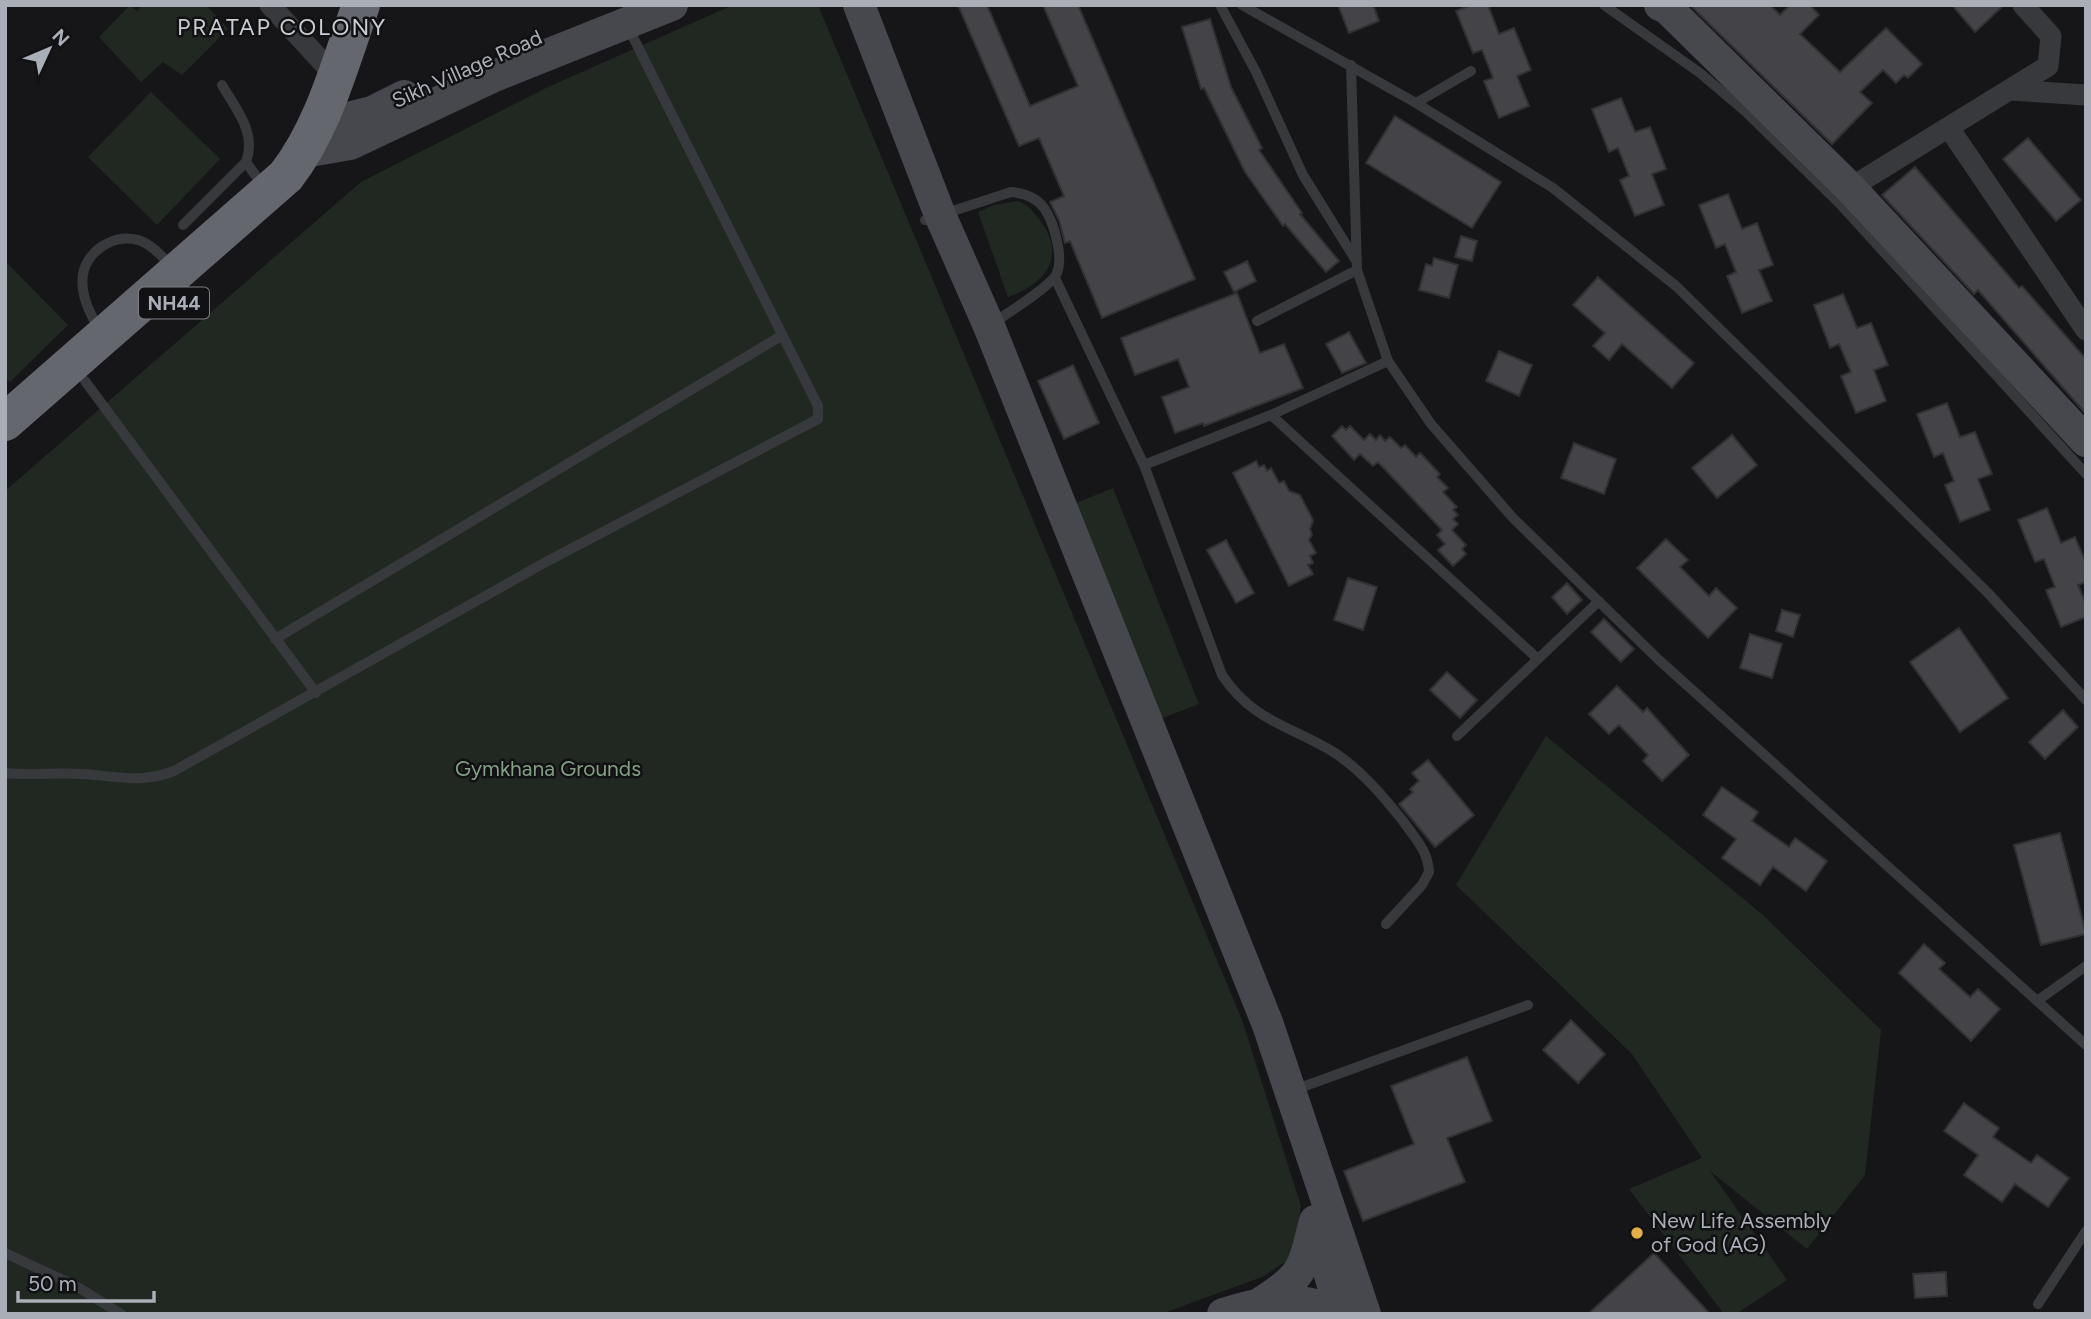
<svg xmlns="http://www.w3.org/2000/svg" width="2091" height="1319" viewBox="0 0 2091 1319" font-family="Figtree,sans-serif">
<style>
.green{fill:#212822}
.building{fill:#444448;stroke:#313134;stroke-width:2}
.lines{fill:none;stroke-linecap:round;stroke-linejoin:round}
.lane{stroke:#38393d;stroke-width:10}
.street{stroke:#38393d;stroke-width:21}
.secondary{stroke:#46484d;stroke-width:32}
.highway{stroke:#64676d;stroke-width:38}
.poi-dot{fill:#e4ae43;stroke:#111113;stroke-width:2.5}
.labels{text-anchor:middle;stroke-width:5;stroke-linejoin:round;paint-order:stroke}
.shield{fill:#111113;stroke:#7c7f86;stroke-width:2}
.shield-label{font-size:19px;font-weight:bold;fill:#aaaeb7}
.street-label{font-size:21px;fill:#aaaeb7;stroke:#111113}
.park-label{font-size:21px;fill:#82a084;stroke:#111113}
.poi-label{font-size:21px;fill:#aaaeb7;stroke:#111113;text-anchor:start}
.neighbourhood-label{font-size:23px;letter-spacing:2px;fill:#cacdd3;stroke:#111113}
</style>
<rect width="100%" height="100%" fill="#161618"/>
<path class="green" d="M 130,5 L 137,11 L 143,5 L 206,5 L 228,29 L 182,75 L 163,62 L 141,82 L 99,37 Z
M 733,5 L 818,5 L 1242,1020 L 1301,1206 L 1293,1257 L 1262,1277 L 1161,1314 L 5,1314 L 5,491 L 361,182 L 548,87 Z
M 151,92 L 220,159 L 157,225 L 88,157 Z
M 1017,201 C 1028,204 1034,212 1041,222 C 1067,257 1044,285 1008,297 L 978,212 L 994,205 Z
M 5,261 L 68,325 L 10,382 L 5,377 Z
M 1113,488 L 1199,704 L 1155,721 L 1069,506 Z
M 1546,736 L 1763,915 L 1881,1030 L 1865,1175 L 1807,1249 L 1710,1171 L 1787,1280 L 1736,1314 L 1724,1314 L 1629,1189 L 1702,1158 L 1632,1054 L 1456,885 Z"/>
<path class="building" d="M 958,5 L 987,5 L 1030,106 L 1078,86 L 1043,5 L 1078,5 L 1195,279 L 1102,318 L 1070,241 L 1065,243 L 1059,220 L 1050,202 L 1064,196 L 1039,138 L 1019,146 Z
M 1338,5 L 1373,5 L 1379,21 L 1349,33 Z
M 1471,5 L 1488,5 L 1499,34 L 1514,28 L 1531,70 L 1517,76 L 1529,106 L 1499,118 L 1484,81 L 1493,78 L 1482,50 L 1473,53 L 1456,11 Z
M 1690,5 L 1770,5 L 1780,15 L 1790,5 L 1810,5 L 1819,15 L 1800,34 L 1840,72 L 1886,28 L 1922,64 L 1908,78 L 1904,75 L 1896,83 L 1883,70 L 1860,92 L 1872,103 L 1832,144 Z
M 1952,5 L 2004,5 L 1975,32 Z
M 1210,19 L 1231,87 L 1262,148 L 1259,150 L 1302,213 L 1300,214 L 1339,261 L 1326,272 L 1285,224 L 1283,226 L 1245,172 L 1204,88 L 1201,89 L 1182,27 Z
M 1621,98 L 1635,132 L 1650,127 L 1666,169 L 1652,174 L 1664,205 L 1635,216 L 1620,180 L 1629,176 L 1618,148 L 1609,152 L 1592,109 Z
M 1395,116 L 1501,182 L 1472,228 L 1366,163 Z
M 2028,138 L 2081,200 L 2056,221 L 2003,159 Z
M 1915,167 L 2019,288 L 2022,286 L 2086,359 L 2086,414 L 1978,290 L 1974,294 L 1882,195 Z
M 1728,194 L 1742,229 L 1757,223 L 1773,265 L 1759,270 L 1772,301 L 1742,313 L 1727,276 L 1736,272 L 1725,244 L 1716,248 L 1699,205 Z
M 1461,236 L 1477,241 L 1472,261 L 1455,257 Z
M 1434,258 L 1458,265 L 1449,298 L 1419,290 L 1426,264 L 1432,266 Z
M 1247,261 L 1256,281 L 1234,292 L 1224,272 Z
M 1598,277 L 1694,363 L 1672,388 L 1622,344 L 1609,360 L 1593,346 L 1605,333 L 1573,305 Z
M 1237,293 L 1260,353 L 1284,344 L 1303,388 L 1204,426 L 1203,423 L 1175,433 L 1162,397 L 1189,387 L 1178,359 L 1135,375 L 1121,338 Z
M 1843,294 L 1857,328 L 1871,323 L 1888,365 L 1874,370 L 1886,401 L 1856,413 L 1841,376 L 1851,372 L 1839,344 L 1830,348 L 1814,305 Z
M 1349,332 L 1366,363 L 1342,373 L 1326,344 Z
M 1499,351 L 1532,365 L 1519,396 L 1486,381 Z
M 1073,365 L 1099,423 L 1064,439 L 1038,381 Z
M 1947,403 L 1960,437 L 1975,432 L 1992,474 L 1978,479 L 1990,510 L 1960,522 L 1945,485 L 1954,481 L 1943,453 L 1934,457 L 1917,414 Z
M 1342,426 L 1346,430 L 1350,426 L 1364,440 L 1370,434 L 1376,440 L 1380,435 L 1385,441 L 1390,437 L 1401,448 L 1405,445 L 1416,457 L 1420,453 L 1440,474 L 1437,477 L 1448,488 L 1443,492 L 1457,507 L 1453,510 L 1458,515 L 1453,519 L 1458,524 L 1452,530 L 1466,545 L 1462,549 L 1466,554 L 1453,566 L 1438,550 L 1445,544 L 1437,535 L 1442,530 L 1378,462 L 1373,466 L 1360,454 L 1354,460 L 1332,436 Z
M 1732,435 L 1757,465 L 1717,498 L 1692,468 Z
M 1574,443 L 1616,459 L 1604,494 L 1561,478 Z
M 1256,461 L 1259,467 L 1264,465 L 1267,471 L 1271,468 L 1279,483 L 1284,481 L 1289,491 L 1300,495 L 1313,520 L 1310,529 L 1312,535 L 1309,540 L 1316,553 L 1310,556 L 1313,563 L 1308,565 L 1313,574 L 1289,586 L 1233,473 Z
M 2047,508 L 2061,543 L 2075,537 L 2086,563 L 2086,582 L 2078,585 L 2086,604 L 2086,617 L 2061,627 L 2046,590 L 2055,587 L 2044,559 L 2035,562 L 2018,520 Z
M 1666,539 L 1688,560 L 1680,567 L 1709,596 L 1716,588 L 1737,608 L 1708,638 L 1637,568 Z
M 1226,540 L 1254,593 L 1236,603 L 1207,550 Z
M 1348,578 L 1377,587 L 1363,630 L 1334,620 Z
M 1567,583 L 1582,600 L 1567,614 L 1552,597 Z
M 1782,610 L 1800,615 L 1793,637 L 1776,631 Z
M 1604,619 L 1634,649 L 1621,662 L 1591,632 Z
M 1959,628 L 2008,698 L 1960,732 L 1910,662 Z
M 1750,634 L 1782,644 L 1772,678 L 1740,668 Z
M 1447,672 L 1477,700 L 1460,718 L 1430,690 Z
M 1617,686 L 1643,712 L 1647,708 L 1689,755 L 1662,781 L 1643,761 L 1648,755 L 1619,725 L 1609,734 L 1589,714 Z
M 2063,710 L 2078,727 L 2045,759 L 2029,742 Z
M 1428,760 L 1474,815 L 1435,847 L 1399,804 L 1413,792 L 1410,789 L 1419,781 L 1412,773 Z
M 1722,787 L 1758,812 L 1752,821 L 1789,847 L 1795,838 L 1827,861 L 1806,891 L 1773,867 L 1760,885 L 1722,858 L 1736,839 L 1703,815 Z
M 2060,833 L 2086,934 L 2041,945 L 2014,845 Z
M 1924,944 L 1945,963 L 1939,969 L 1970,997 L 1978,989 L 2000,1009 L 1971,1041 L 1899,973 Z
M 1571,1020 L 1605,1054 L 1578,1083 L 1543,1050 Z
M 1467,1057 L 1492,1121 L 1447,1138 L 1465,1182 L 1363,1221 L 1344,1171 L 1414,1144 L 1391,1086 Z
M 1964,1103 L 1999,1128 L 1993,1137 L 2031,1163 L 2037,1155 L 2069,1178 L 2048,1207 L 2015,1184 L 2002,1202 L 1964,1175 L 1978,1155 L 1944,1131 Z
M 1654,1253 L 1710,1314 L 1588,1314 Z
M 1946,1272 L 1947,1296 L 1915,1298 L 1913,1274 Z"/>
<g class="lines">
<path class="lane" d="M 1220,5 L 1256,72 L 1303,175 L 1355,259
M 1242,5 L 1416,103 L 1553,188 L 1676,286 L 1988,593 L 2086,700
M 1604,5 L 1700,73 L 1746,112 L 1840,204 L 2086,474
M 1351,65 L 1357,270 L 1388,361 L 1431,424 L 1513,518 L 1659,660 L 2086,1045
M 1416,103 L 1471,71
M 246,162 L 264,187
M 925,220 L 1011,192 C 1023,193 1036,197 1044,208 C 1054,222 1067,265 1053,279 C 1038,295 1010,311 992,324
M 183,225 L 246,162 C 257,133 236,109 222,85
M 1055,278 L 1144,465 L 1222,675 C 1253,722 1292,726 1335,753 C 1362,771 1383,796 1403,821 C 1415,838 1428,851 1429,872 L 1422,885 L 1386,924
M 1257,321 L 1357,270
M 101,331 C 90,315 80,294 83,274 C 88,247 122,229 147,244 C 155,249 164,258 171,266
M 85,381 L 316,693
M 1271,415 L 1538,659
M 1144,465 L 1271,415 L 1388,361
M 275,639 L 781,336
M 1457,736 L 1599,601
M 5,773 C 31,776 56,772 82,774 C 116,776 141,784 174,771 L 544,563 L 818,419 L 818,406 L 627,25
M 2037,1001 L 2086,966
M 1294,1090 L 1528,1005
M 5,1253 L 76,1286 L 121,1314
M 2038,1304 L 2086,1231"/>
<path class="street" d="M 270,5 L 335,76
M 2010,90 L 2086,95
M 1949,128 L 2086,330
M 1850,188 L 2048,66 L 2051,36 L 2023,5"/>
<path class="secondary" d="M 859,5 L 940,215 L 989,326 L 1268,1025 L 1365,1314
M 1660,5 L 1667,8 L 1850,188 L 2086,441
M 316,126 L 372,112 L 404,96
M 304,152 L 350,144 L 492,77 L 672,5
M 1324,1254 L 1341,1314
M 1262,1302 C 1305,1275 1303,1268 1315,1221
M 1223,1314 C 1259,1303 1300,1292 1334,1314"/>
<path class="highway" d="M 5,422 L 286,176 C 324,127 340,63 361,5"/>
</g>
<circle class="poi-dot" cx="1637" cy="1233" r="7"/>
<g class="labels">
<rect class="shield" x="139" y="287.5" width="70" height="31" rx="5"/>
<g class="shield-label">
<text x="174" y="310">NH44</text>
</g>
<g class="street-label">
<text transform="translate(467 69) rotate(-24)" y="7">Sikh Village Road</text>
</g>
<g class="park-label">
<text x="548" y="776">Gymkhana Grounds</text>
</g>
<g class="poi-label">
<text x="1651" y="1228">New Life Assembly<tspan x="1651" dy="24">of God (AG)</tspan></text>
</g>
<g class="neighbourhood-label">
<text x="282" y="35">PRATAP COLONY</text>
</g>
</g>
<rect width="2091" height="1319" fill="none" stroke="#aaaeb7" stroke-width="14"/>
<g transform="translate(49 49) rotate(46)" stroke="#111113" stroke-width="5" paint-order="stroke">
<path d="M0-5L12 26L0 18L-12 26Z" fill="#aaaeb7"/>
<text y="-10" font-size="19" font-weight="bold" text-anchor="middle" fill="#aaaeb7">N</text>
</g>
<path d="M18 1291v10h136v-10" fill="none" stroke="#aaaeb7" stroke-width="3.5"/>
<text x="28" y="1291" font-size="21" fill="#aaaeb7" stroke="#111113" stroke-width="5" paint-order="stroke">50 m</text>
</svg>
